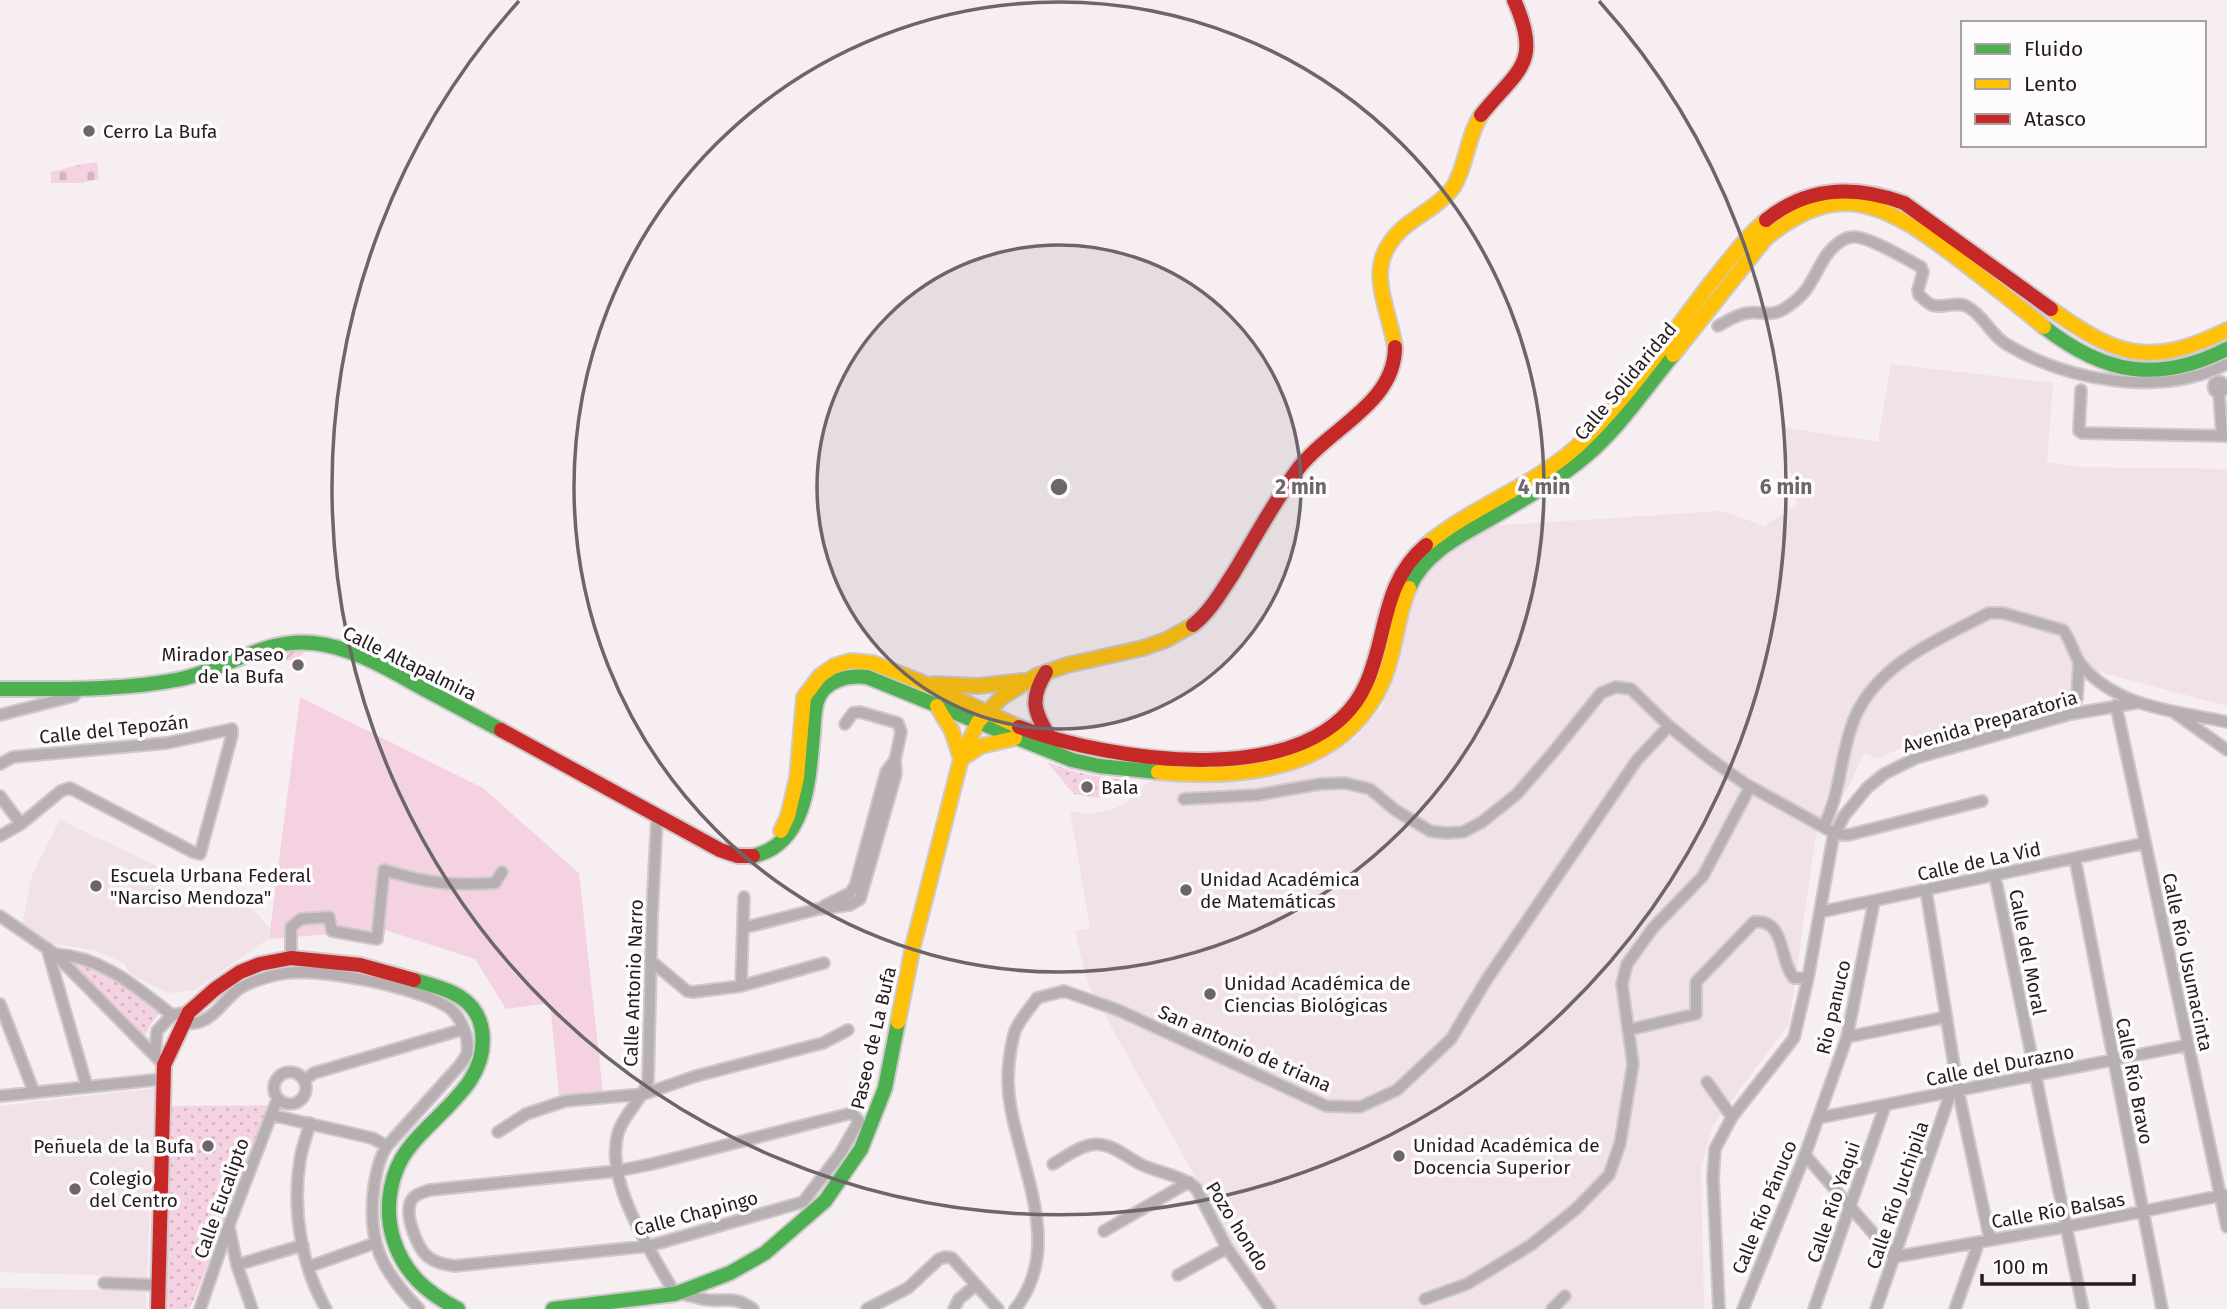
<svg xmlns="http://www.w3.org/2000/svg" width="2227" height="1309" viewBox="0 0 2227 1309" font-family="'Fira Sans',sans-serif">
<style>
.built{fill:#f1e1e8}
.cemetery{fill:url(#cemetery-stones)}
.park{fill:url(#park-dots)}
.garden{fill:url(#garden-furrows)}
.pitch{fill:#f5d2e2}
.lines{fill:none;stroke-linecap:round;stroke-linejoin:round}
.street-casing{stroke:#cfc9cb;stroke-width:14}
.fast-casing{stroke:#cfc9cb;stroke-width:18}
.slow-casing{stroke:#cfc9cb;stroke-width:18}
.jam-casing{stroke:#cfc9cb;stroke-width:18}
.street{stroke:#b8afb3;stroke-width:10}
.fast{stroke:#4caf50;stroke-width:14}
.slow{stroke:#ffc107;stroke-width:14}
.jam{stroke:#c62828;stroke-width:14}
.ring{fill:none;stroke:#6d6669;stroke-width:3.5}
.poi-dot{fill:#6d6669;stroke:#fefbfc;stroke-width:2.5}
.labels{text-anchor:middle;stroke-width:7;stroke-linejoin:round;paint-order:stroke}
.poi-label{font-size:19px;fill:#231d20;stroke:#fefbfc;text-anchor:start}
.street-label{font-size:19px;fill:#231d20;stroke:#fefbfc}
.centre{fill:#6d6669;stroke:#fefbfc;stroke-width:3.5}
.ring-label{font-size:21px;text-anchor:middle;font-weight:bold;fill:#6d6669;stroke:#fefbfc;stroke-width:7;stroke-linejoin:round;paint-order:stroke}
</style>
<defs>
<pattern id="cemetery-stones" width="16" height="16" patternUnits="userSpaceOnUse" patternTransform="scale(1.75)"><rect width="16" height="16" fill="#f5d2e2"/><path d="M2 7V4a2 2 0 0 1 4 0v3zM10 15v-3a2 2 0 0 1 4 0v3z" fill="#d2b4c2"/></pattern>
<pattern id="park-dots" width="8" height="8" patternUnits="userSpaceOnUse" patternTransform="scale(1.75)"><rect width="8" height="8" fill="#f5d2e2"/><path d="M2 2h.1M6 6h.1" fill="none" stroke="#d2b4c2" stroke-width="1.8" stroke-linecap="round"/></pattern>
<pattern id="garden-furrows" width="10" height="10" patternUnits="userSpaceOnUse" patternTransform="scale(1.75)"><rect width="10" height="10" fill="#f5d2e2"/><path d="M-1 1l2-2M0 10L10 0M9 11l2-2" fill="none" stroke="#d2b4c2"/></pattern>
</defs>
<rect width="100%" height="100%" fill="#f6eef1"/>
<path class="built" d="M 1891,364 L 2053,383 L 2047,462 L 2077,467 L 2227,469 L 2227,706 L 2096,671 L 2064,703 L 1907,746 L 1877,758 L 1864,753 L 1846,792 L 1826,796 L 1815,841 L 1789,1023 L 1712,1127 L 1701,1169 L 1704,1309 L 1276,1309 L 1234,1246 L 1088,985 L 1075,931 L 1090,928 L 1070,811 L 1088,814 L 1109,811 L 1128,802 L 1140,788 L 1158,778 L 1244,783 L 1281,775 L 1320,759 L 1357,737 L 1382,707 L 1395,664 L 1412,596 L 1429,567 L 1452,548 L 1489,526 L 1722,511 L 1764,526 L 1797,505 L 1782,427 L 1878,442 Z
M 60,820 L 170,872 L 157,897 L 246,901 L 270,929 L 268,939 L 195,990 L 168,993 L 130,974 L 124,963 L 94,950 L 54,944 L 22,925 L 32,875 Z
M 155,1088 L 147,1277 L 0,1272 L 0,1106 Z
M 0,1288 L 146,1291 L 146,1309 L 0,1309 Z"/>
<path class="cemetery" d="M 97,162 L 99,179 L 81,183 L 51,183 L 51,172 L 79,165 Z"/>
<path class="park" d="M 1047,762 C 1077,774 1099,778 1131,780 L 1097,798 L 1074,794 Z
M 74,960 L 116,979 L 161,1012 L 151,1024 L 144,1037 L 70,964 Z
M 269,1105 L 193,1302 L 189,1309 L 166,1309 L 172,1106 Z"/>
<path class="garden" d="M 308,649 C 299,661 283,664 270,655 L 288,650 Z"/>
<path class="pitch" d="M 300,697 L 483,788 L 579,873 L 603,1092 L 559,1095 L 550,1003 L 506,1009 L 475,959 L 385,930 L 383,944 L 331,934 L 269,939 Z"/>
<g class="lines">
<defs>
<path id="street" d="M 1718,326 C 1727,321 1737,314 1748,313 C 1761,311 1771,317 1784,309 C 1806,295 1809,286 1821,264 C 1826,254 1839,238 1852,237 C 1867,235 1906,259 1921,267 L 1923,272 L 1918,290 L 1919,295 C 1923,298 1927,303 1932,305 C 1944,309 1957,300 1968,307 C 1984,316 1991,335 2006,344 C 2068,381 2161,398 2227,364
M2213.5 387a5.5 5.5 0 1 1 11 0a5.5 5.5 0 1 1-11 0Z
M 2081,390 L 2079,431 L 2082,433 L 2227,436
M 2219,393 L 2222,436
M 2116,705 L 2227,1227
M 2175,713 L 2227,750
M 2071,714 L 2077,698 L 2079,662
M 0,715 L 74,696 L 82,687
M 0,764 L 13,757 L 167,743 L 232,729 L 232,735 L 200,854 L 193,852 L 70,788 L 61,791 L 21,824 L 0,836
M 0,796 L 21,824
M 1184,799 L 1257,795 L 1320,784 L 1345,783 L 1370,789 L 1395,810 L 1430,831 L 1445,833 L 1463,832 L 1482,822 L 1517,794 L 1555,750 L 1601,693 L 1616,687 L 1631,689 L 1669,726 L 1705,755 L 1744,783 L 1836,834 L 1848,835 L 1982,801
M 657,818 L 652,914 L 648,1081 C 642,1101 624,1113 618,1133 C 604,1182 652,1253 675,1294 C 689,1294 691,1297 703,1299 C 725,1304 730,1293 753,1309
M 1824,827 C 1828,817 1832,807 1835,796 C 1842,770 1844,743 1855,717 C 1879,662 1940,639 1989,613 L 2003,613 L 2063,630 C 2071,640 2073,653 2080,663 C 2115,708 2176,711 2227,722
M 2075,859 L 2162,1309
M 1995,876 L 2083,1309
M 1926,890 L 1958,1090 L 1990,1240
M 824,906 L 850,893 L 855,886 L 886,772 L 895,760
M 1820,912 L 2145,843
M 0,916 L 55,954 L 164,1065
M 743,928 L 818,909 L 850,905 L 860,899 L 896,774 L 895,760 L 901,732 L 898,723 L 860,712 L 853,713 L 845,724
M 47,948 L 87,1087
M 55,954 C 103,957 136,987 172,1015 L 189,1012
M 291,958 L 291,927 L 301,919 L 329,917 L 332,931 L 377,939 L 384,870 C 427,883 450,886 495,883 L 502,872
M 650,960 L 687,991 L 693,992 L 741,986 L 824,963
M 741,986 L 744,897
M 0,1004 L 34,1092
M 183,1023 C 188,1023 194,1024 199,1022 C 215,1018 226,997 240,988 C 252,981 266,977 280,974 C 314,966 416,987 446,1006 C 460,1014 470,1037 467,1053 C 466,1057 462,1062 459,1066 L 387,1146 C 379,1158 376,1173 374,1187 C 367,1242 381,1270 419,1309
M 1628,1030 L 1696,1014 L 1696,982 L 1754,922 C 1786,918 1779,961 1794,978 L 1808,978
M 1847,1037 L 1946,1017
M 155,1055 L 157,1031 L 172,1015
M274 1088a16 16 0 1 1 32 0a16 16 0 1 1-32 0Z
M 304,1080 L 314,1073 L 464,1029
M 1707,1082 L 1732,1117
M 0,1096 L 163,1079
M 852,1113 L 859,1121 L 840,1154 L 803,1202 L 649,1246 L 454,1266 C 444,1264 436,1263 428,1257 C 417,1248 404,1214 411,1201 C 414,1194 424,1192 430,1190 L 617,1171 L 652,1164 Z
M 271,1115 L 372,1138 L 387,1146
M 1818,1118 L 2188,1045
M 310,1123 C 307,1135 302,1147 300,1160 C 292,1210 301,1265 326,1309
M 498,1132 L 526,1114 L 565,1101 L 644,1094 L 696,1076 L 823,1043 L 848,1030
M 1805,1155 L 1894,1257 L 2065,1227 L 2224,1195
M 1053,1164 C 1067,1156 1085,1141 1103,1145 C 1117,1147 1129,1159 1142,1165 C 1160,1173 1180,1175 1196,1188 L 1227,1248 L 1270,1309
M 229,1227 L 237,1265 L 252,1309
M 1104,1231 L 1189,1182
M 237,1265 L 303,1245
M 308,1267 L 375,1243
M 1178,1275 L 1227,1248
M 104,1283 L 158,1285
M 1425,1299 L 1467,1284 L 1531,1245 L 1576,1209 L 1609,1175 L 1620,1144 L 1633,1064 L 1622,984 L 1627,964 L 1653,928 L 1703,876 L 1750,787
M 200,1309 L 229,1225 L 277,1100
M 867,1309 L 908,1288 L 939,1259 L 945,1257 L 952,1258 L 998,1309
M 954,1309 L 959,1299 L 976,1285
M 1015,1309 C 1063,1250 1023,1174 1011,1109 C 1006,1085 1008,1058 1014,1034 C 1017,1022 1030,1009 1037,998 L 1064,991 L 1118,1010 L 1326,1106 L 1360,1107 L 1397,1090 L 1451,1039 L 1487,979 L 1637,760 L 1669,726
M 1552,1309 L 1565,1296
M 1719,1309 L 1713,1178 L 1715,1149 L 1732,1117 L 1794,1038 L 1808,978 L 1833,838 L 1844,816 L 1867,788 L 1884,774 L 1916,758 L 2071,714 L 2136,703
M 1743,1309 L 1805,1155 L 1847,1037 L 1874,902
M 1814,1309 L 1885,1106
M 1876,1309 L 1951,1092
M 1955,1309 L 1979,1242"/>
<path id="fast" d="M 2044,327 C 2104,374 2158,384 2227,349
M 1409,588 C 1426,549 1467,533 1502,512 C 1531,495 1560,478 1586,456 C 1620,427 1645,389 1673,355
M 0,689 C 60,689 121,691 181,679 C 227,669 264,638 313,643 C 354,647 391,671 426,690 C 451,703 476,717 501,730
M 753,856 C 807,844 809,778 813,734 C 814,723 814,711 817,701 C 824,680 848,675 867,677 L 1072,760 L 1099,766 L 1158,772
M 414,980 C 443,988 477,995 482,1031 C 490,1088 428,1115 402,1158 C 388,1183 385,1214 394,1241 C 405,1274 427,1293 458,1309
M 553,1309 L 675,1294 L 730,1273 L 765,1253 L 825,1201 L 861,1149 L 885,1088 L 898,1022"/>
<path id="slow" d="M 2051,309 C 2118,357 2150,368 2227,330
M 1395,347 C 1387,299 1360,262 1408,224 C 1424,212 1443,202 1454,186 C 1467,164 1467,137 1481,115
M 1673,355 L 1765,239 C 1842,174 1891,208 1960,260 C 1988,282 2017,304 2044,327
M 1426,545 C 1475,504 1541,484 1586,438 C 1632,392 1670,336 1710,284 C 1728,262 1744,239 1766,220
M 934,684 L 978,686 L 1022,681
M 937,706 L 952,731 L 961,759 L 981,746 L 1015,738
M 1158,772 C 1243,780 1344,771 1383,681 C 1396,651 1396,618 1409,588
M 781,831 L 788,816 L 797,778 L 804,697 L 820,676 L 834,666 L 851,661 L 873,663 L 916,680 L 1019,727
M 898,1022 L 913,946 L 961,759 L 978,722 L 1001,698 L 1036,676 L 1067,665 L 1143,648 L 1166,640 L 1193,625"/>
<path id="jam" d="M 1481,115 C 1517,70 1543,64 1514,0
M 1766,220 C 1808,186 1855,185 1904,203 L 2051,309
M 1193,625 C 1210,612 1221,592 1233,574 C 1253,541 1275,500 1298,469 C 1329,428 1395,404 1395,347
M 1046,672 C 1030,698 1033,711 1049,736
M 1019,727 C 1108,761 1317,795 1366,684 C 1388,635 1381,583 1426,545
M 501,730 L 720,850 L 738,856 L 753,856
M 158,1309 L 164,1065 L 189,1012 L 215,989 L 240,972 L 260,964 L 291,958 L 360,965 L 414,980"/>
</defs>
<use href="#street" class="street-casing"/>
<use href="#fast" class="fast-casing"/>
<use href="#slow" class="slow-casing"/>
<use href="#jam" class="jam-casing"/>
<use href="#street" class="street"/>
<use href="#fast" class="fast"/>
<use href="#slow" class="slow"/>
<use href="#jam" class="jam"/>
</g>
<circle cx="1059" cy="487" r="242" fill="#6d6669" fill-opacity=".12"/>
<g class="ring">
<circle cx="1059" cy="487" r="242"/>
<circle cx="1059" cy="487" r="485"/>
<path d="M1599 1A727 727 0 1 1 519 1"/>
</g>
<g class="poi-dot">
<circle cx="89" cy="131" r="7"/>
<circle cx="298" cy="665" r="7"/>
<circle cx="1087" cy="787" r="7"/>
<circle cx="96" cy="886" r="7"/>
<circle cx="1186" cy="890" r="7"/>
<circle cx="1210" cy="994" r="7"/>
<circle cx="208" cy="1146" r="7"/>
<circle cx="1399" cy="1156" r="7"/>
<circle cx="75" cy="1189" r="7"/>
</g>
<g class="labels">
<g class="poi-label">
<text x="103" y="138">Cerro La Bufa</text>
<text x="284" y="661" text-anchor="end">Mirador Paseo<tspan x="284" dy="22">de la Bufa</tspan></text>
<text x="1101" y="794">Bala</text>
<text x="110" y="882">Escuela Urbana Federal<tspan x="110" dy="22">"Narciso Mendoza"</tspan></text>
<text x="1200" y="886">Unidad Académica<tspan x="1200" dy="22">de Matemáticas</tspan></text>
<text x="1224" y="990">Unidad Académica de<tspan x="1224" dy="22">Ciencias Biológicas</tspan></text>
<text x="1413" y="1152">Unidad Académica de<tspan x="1413" dy="22">Docencia Superior</tspan></text>
<text x="194" y="1153" text-anchor="end">Peñuela de la Bufa</text>
<text x="89" y="1185">Colegio<tspan x="89" dy="22">del Centro</tspan></text>
</g>
<g class="street-label">
<text transform="translate(1625 381) rotate(-50)" y="7">Calle Solidaridad</text>
<text transform="translate(410 663) rotate(26)" y="7">Calle Altapalmira</text>
<text transform="translate(1990 721) rotate(-16)" y="7">Avenida Preparatoria</text>
<text transform="translate(114 729) rotate(-6)" y="7">Calle del Tepozán</text>
<text transform="translate(1979 861) rotate(-12)" y="7">Calle de La Vid</text>
<text transform="translate(2028 952) rotate(79)" y="7">Calle del Moral</text>
<text transform="translate(2188 962) rotate(78)" y="7">Calle Río Usumacinta</text>
<text transform="translate(633 983) rotate(-88)" y="7">Calle Antonio Narro</text>
<text transform="translate(1833 1007) rotate(-77)" y="7">Rio panuco</text>
<text transform="translate(873 1038) rotate(-77)" y="7">Paseo de La Bufa</text>
<text transform="translate(1245 1048) rotate(24)" y="7">San antonio de triana</text>
<text transform="translate(2000 1065) rotate(-11)" y="7">Calle del Durazno</text>
<text transform="translate(2135 1081) rotate(79)" y="7">Calle Río Bravo</text>
<text transform="translate(1897 1195) rotate(-71)" y="7">Calle Río Juchipila</text>
<text transform="translate(221 1198) rotate(-70)" y="7">Calle Eucalipto</text>
<text transform="translate(1833 1202) rotate(-71)" y="7">Calle Río Yaqui</text>
<text transform="translate(1764 1207) rotate(-68)" y="7">Calle Río Pánuco</text>
<text transform="translate(2058 1210) rotate(-10)" y="7">Calle Río Balsas</text>
<text transform="translate(696 1213) rotate(-15)" y="7">Calle Chapingo</text>
<text transform="translate(1238 1226) rotate(58)" y="7">Pozo hondo</text>
</g>
</g>
<circle cx="1059" cy="487" r="10" class="centre"/>
<g class="ring-label">
<text x="1301" y="494">2 min</text>
<text x="1544" y="494">4 min</text>
<text x="1786" y="494">6 min</text>
</g>
<rect x="1961" y="21" width="245" height="126" fill="#fefbfc" stroke="#a6a2a4" stroke-width="2"/>
<rect x="1975" y="44" width="35" height="10" fill="#4caf50" stroke="#a6a2a4" stroke-width="2"/>
<text x="2024" y="56" font-size="21" fill="#231d20">Fluido</text>
<rect x="1975" y="79" width="35" height="10" fill="#ffc107" stroke="#a6a2a4" stroke-width="2"/>
<text x="2024" y="91" font-size="21" fill="#231d20">Lento</text>
<rect x="1975" y="114" width="35" height="10" fill="#c62828" stroke="#a6a2a4" stroke-width="2"/>
<text x="2024" y="126" font-size="21" fill="#231d20">Atasco</text>
<path d="M1982 1274v10h152v-10" fill="none" stroke="#231d20" stroke-width="3.5"/>
<text x="1993" y="1274" font-size="21" fill="#231d20" stroke="#fefbfc" stroke-width="5" paint-order="stroke">100 m</text>
</svg>
